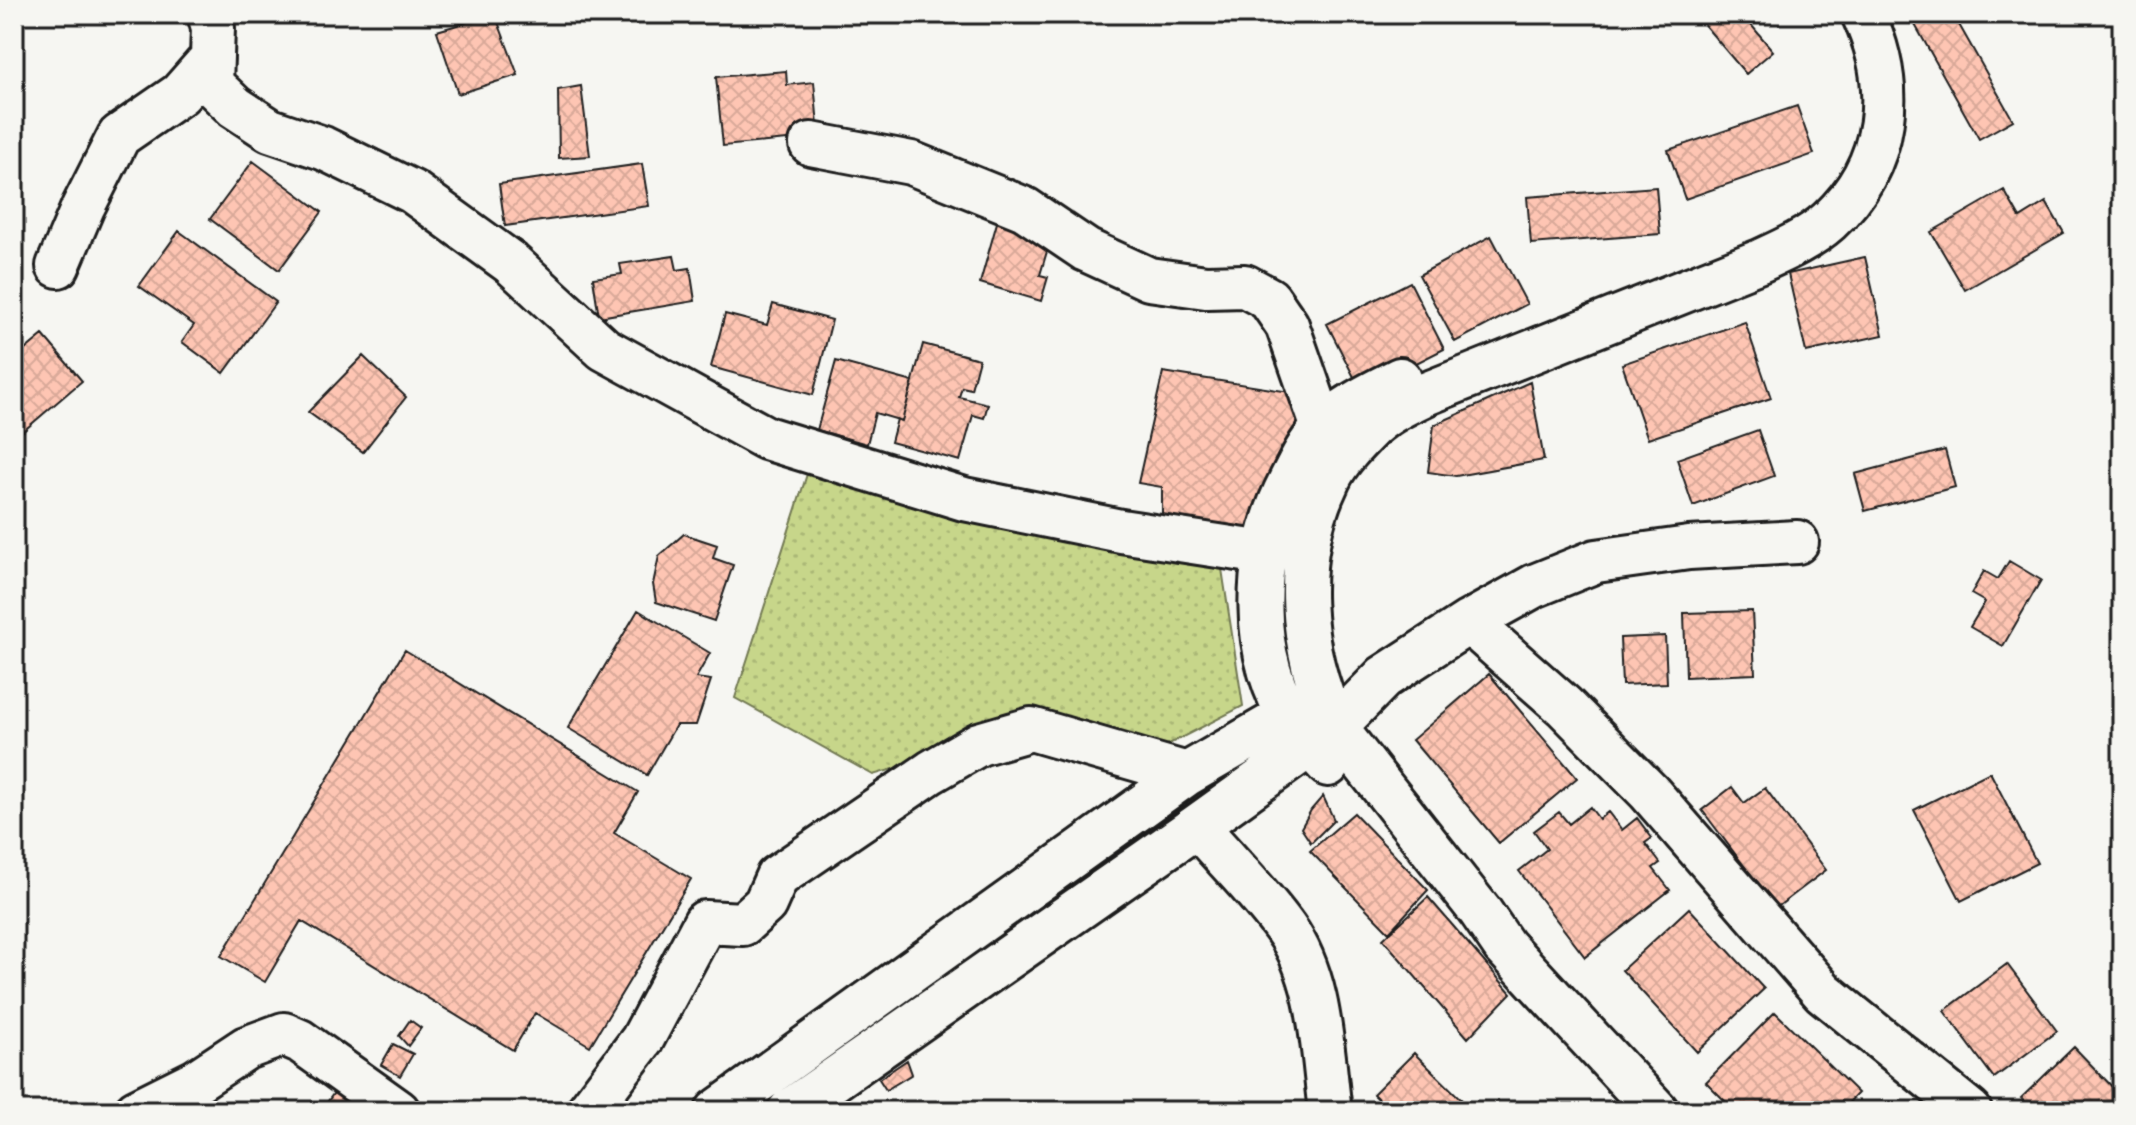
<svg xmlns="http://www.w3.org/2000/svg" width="2136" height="1125" viewBox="0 0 2136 1125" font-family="Sriracha,sans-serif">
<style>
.grass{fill:url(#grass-dots);stroke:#727953;stroke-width:2}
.building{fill:url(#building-cross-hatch);stroke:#1c1c1c;stroke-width:2}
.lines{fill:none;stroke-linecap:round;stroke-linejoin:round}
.minor-casing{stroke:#1c1c1c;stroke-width:48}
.minor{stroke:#f6f6f2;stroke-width:42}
</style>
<defs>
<pattern id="grass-dots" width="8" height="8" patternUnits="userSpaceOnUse" patternTransform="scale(2)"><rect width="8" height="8" fill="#c7d68a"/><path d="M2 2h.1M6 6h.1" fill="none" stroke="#aab776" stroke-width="1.8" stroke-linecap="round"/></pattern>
<pattern id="building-cross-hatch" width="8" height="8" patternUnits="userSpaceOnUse" patternTransform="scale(2)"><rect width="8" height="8" fill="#fec5b3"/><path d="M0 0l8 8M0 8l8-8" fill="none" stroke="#d9a999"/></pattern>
</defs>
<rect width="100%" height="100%" fill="#f6f6f2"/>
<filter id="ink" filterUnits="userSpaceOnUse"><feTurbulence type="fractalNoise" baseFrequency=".0125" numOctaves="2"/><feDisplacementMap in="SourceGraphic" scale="16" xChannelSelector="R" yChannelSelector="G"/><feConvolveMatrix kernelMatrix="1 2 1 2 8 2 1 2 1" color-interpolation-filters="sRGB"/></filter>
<g filter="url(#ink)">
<path class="grass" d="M 808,471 L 1222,569 L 1243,706 L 1140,759 L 1031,729 L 873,775 L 735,698 Z"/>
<path class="building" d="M 495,14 L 518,75 L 458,94 L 437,31 Z
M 1272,14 L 1299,14 L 1296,22 Z
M 1695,14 L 1742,14 L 1773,51 L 1746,74 Z
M 1909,14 L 1953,14 L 2013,120 L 1979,139 Z
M 786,71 L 787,85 L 814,82 L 819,137 L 723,146 L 716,77 Z
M 581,86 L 590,156 L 559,158 L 558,90 Z
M 1797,106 L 1814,154 L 1685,199 L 1668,150 Z
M 253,161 L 322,212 L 279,270 L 210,219 Z
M 642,164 L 649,206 L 505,226 L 499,184 Z
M 1656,187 L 1660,234 L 1531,244 L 1527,197 Z
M 2004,190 L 2020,218 L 2046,202 L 2064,233 L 1965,290 L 1931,232 Z
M 998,219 L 1027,228 L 1050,241 L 1040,275 L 1048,277 L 1041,301 L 980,283 Z
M 179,231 L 276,302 L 224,373 L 182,342 L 194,325 L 139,286 Z
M 1491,236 L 1527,304 L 1455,342 L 1419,275 Z
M 674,256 L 677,270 L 690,268 L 695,301 L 599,317 L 593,278 L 622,274 L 620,264 Z
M 1865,257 L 1883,335 L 1806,352 L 1788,274 Z
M 1410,282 L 1444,349 L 1361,391 L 1327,324 Z
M 773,304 L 832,320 L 813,395 L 711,367 L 725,314 L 767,325 Z
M 1745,322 L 1771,398 L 1648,439 L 1622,364 Z
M 43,335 L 82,381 L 14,439 L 14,359 Z
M 923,344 L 979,359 L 971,389 L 962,387 L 959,397 L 988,404 L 984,418 L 973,415 L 960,461 L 891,442 L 897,419 L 902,421 Z
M 363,356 L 406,397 L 363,452 L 308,412 Z
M 836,361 L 913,382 L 902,421 L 875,413 L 867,444 L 817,430 Z
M 1163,372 L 1303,394 L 1290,449 L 1251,537 L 1162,520 L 1162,487 L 1138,483 Z
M 1530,382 L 1544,460 L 1456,476 L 1428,472 L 1434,425 Z
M 1758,430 L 1774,476 L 1693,506 L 1677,459 Z
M 1945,450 L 1955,487 L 1865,511 L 1855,474 Z
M 684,534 L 717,545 L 713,558 L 733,565 L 714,621 L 656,602 L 653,584 L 659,556 Z
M 2009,561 L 2041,580 L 2003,646 L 1970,627 L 1985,602 L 1971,594 L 1984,571 L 1998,579 Z
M 638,610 L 710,653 L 696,678 L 711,680 L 696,725 L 676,725 L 647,775 L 568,728 Z
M 1752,611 L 1755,674 L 1686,677 L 1684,613 Z
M 1665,636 L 1667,683 L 1622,685 L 1620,638 Z
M 405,650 L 638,792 L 614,833 L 691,879 L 590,1046 L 535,1013 L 513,1050 L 301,921 L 265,982 L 221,956 Z
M 1489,674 L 1577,778 L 1499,843 L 1412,740 Z
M 1990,772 L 2037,863 L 1961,901 L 1914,810 Z
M 1732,787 L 1744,803 L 1765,788 L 1826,870 L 1776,908 L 1702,810 Z
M 1323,796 L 1334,820 L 1311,843 L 1301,828 L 1311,810 Z
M 1590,807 L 1599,819 L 1608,812 L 1622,830 L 1637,818 L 1652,838 L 1645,843 L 1660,863 L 1653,868 L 1670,890 L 1585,957 L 1519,871 L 1547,849 L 1534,831 L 1559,812 L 1569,824 Z
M 1354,813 L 1428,890 L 1389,932 L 1310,851 Z
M 1428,897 L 1511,993 L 1468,1038 L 1383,939 Z
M 1689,908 L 1764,989 L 1697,1052 L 1622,970 Z
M 2007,964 L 2057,1031 L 1994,1078 L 1944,1011 Z
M 1775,1012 L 1858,1093 L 1841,1111 L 1735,1111 L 1706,1082 Z
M 410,1020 L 421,1028 L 408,1046 L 399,1036 Z
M 393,1044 L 413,1054 L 400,1076 L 381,1065 Z
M 2074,1047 L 2122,1097 L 2122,1111 L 2033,1111 L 2021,1098 Z
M 1414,1053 L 1473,1111 L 1391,1111 L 1373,1094 Z
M 907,1060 L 912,1074 L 886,1090 L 879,1079 Z
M 338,1087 L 370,1111 L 321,1111 Z"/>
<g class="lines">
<defs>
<path id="minor" d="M 209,14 L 213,28 L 211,84 L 235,107 L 270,130 L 323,148 L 413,192 L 511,263 L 604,349 L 766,438 L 964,499 L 1121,531 L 1264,553
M 811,144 L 911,163 L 1025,209 L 1086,250 L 1149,279 L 1206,287 L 1245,286 L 1269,299 L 1287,325 L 1323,428
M 58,266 L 83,207 L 119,136 L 180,94 L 211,59
M 1469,622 L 1534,586 L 1596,561 L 1689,548 L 1797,542
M 1328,765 C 1317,753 1305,741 1296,728 C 1248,655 1251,556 1290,481 C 1299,463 1308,444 1322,429 C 1344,406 1372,393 1400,379
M 1197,826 C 1226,860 1259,892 1285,928 C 1322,979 1322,1051 1330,1111
M 136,1111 L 196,1081 L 246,1048 L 284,1034 L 300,1041 L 398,1111
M 588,1111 L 642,1040 L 705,922 L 743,924 L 765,904 L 777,877 L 931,772 L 979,744 L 1031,729 L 1187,774
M 717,1111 L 1187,774 L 1311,702
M 789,1111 L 1197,826 L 1335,727 L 1384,677 L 1469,622 L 1564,706 L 1649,792 L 1823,992 L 1970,1111
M 1657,1111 L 1504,946 L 1480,911 L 1335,727 C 1299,650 1291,557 1329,479 C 1338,460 1356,442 1371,427 C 1387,412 1409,402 1428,393 L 1760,261 C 1784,250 1809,239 1829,221 C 1890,164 1897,87 1863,14"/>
</defs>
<use href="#minor" class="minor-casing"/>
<use href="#minor" class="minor"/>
</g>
</g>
<rect width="2136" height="1125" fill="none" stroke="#f6f6f2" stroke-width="48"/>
<rect x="24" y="24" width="2088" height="1077" fill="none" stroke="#1c1c1c" stroke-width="3" filter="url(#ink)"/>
</svg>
